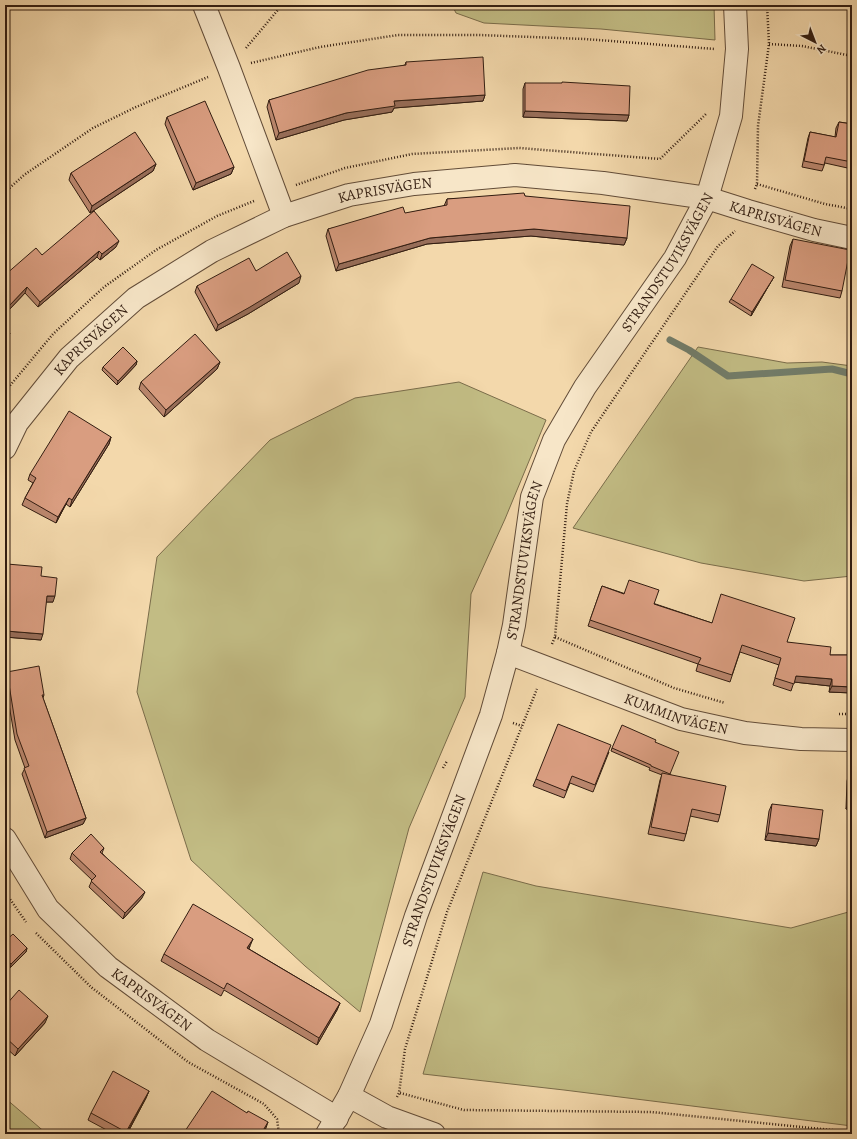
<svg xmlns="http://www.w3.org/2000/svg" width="857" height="1139" viewBox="0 0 857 1139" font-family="Alegreya,serif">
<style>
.green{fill:#c2bc84;stroke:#7a6c4a}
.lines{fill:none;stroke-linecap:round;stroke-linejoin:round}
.stream{stroke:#727c69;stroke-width:7}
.minor-casing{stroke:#624c38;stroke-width:24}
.path{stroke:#321d11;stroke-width:2.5;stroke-dasharray:1 2;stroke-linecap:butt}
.minor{stroke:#f7e6c8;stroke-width:22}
.wall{fill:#bb876e;stroke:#321d11}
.shaded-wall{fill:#986e5a;stroke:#321d11}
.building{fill:#d99d80;stroke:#321d11}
.labels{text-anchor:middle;stroke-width:3;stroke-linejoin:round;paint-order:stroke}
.street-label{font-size:15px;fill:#321d11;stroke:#f7e6c8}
</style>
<rect width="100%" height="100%" fill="#f3d8ab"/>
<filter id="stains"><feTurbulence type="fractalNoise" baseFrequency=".005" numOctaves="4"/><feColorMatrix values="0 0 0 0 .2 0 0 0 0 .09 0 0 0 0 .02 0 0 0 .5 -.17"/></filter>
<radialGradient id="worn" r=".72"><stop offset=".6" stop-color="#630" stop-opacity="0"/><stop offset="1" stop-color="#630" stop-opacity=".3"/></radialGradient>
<path class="green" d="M 452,5 L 714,5 L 715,40 L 601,29 L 484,23 L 456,13 Z
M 698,347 L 787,363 L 822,362 L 852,366 L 852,576 L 804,581 L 701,563 L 573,528 Z
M 459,382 L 546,420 L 505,519 L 471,594 L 465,697 L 409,828 L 360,1012 L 305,966 L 191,860 L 137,692 L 157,557 L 270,440 L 355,398 Z
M 483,872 L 536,886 L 791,928 L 852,911 L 852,1126 L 564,1090 L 423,1074 Z
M 5,1098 L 47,1134 L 5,1134 Z"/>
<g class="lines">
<path class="stream" d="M 670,340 L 689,350 L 728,376 L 832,369 L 852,374"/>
<defs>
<g id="minor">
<path d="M 204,5 L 229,68 L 284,216"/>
<path id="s1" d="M 5,448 L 17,423 L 69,358 L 136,298 L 212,251 L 284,216 L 349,195 L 414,184 L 515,175 L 603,183 L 707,198 L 748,211 L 814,230 L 852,238"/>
<path id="s2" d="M 508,653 L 681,719 L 745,733 L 801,739 L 852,740"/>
<path id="s3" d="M 5,839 L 48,909 L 108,967 L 207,1040 L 337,1118"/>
<path d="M 349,1096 L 387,1117 L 434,1134"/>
<path id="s4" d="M 327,1134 L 349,1096 L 381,1024 L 416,916 L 491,715 L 508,653 L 514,625 L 532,497 L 554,440 L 585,387 L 675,258 L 707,198 L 731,116 L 737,49 L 735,5"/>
</g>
</defs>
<use href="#minor" class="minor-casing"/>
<path class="path" d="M 769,44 L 802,46 L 852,56
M 246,48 L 282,5
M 251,63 L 320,47 L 398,35 L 479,35 L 585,39 L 715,49
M 757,184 L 825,204 L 852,209
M 296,185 L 345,168 L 412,154 L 519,148 L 660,159 L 706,114
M 755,189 L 757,184 L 758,126 L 769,44 L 767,5
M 5,192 L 24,175 L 93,128 L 136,107 L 208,77
M 5,393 L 8,388 L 53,334 L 104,287 L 156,250 L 217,216 L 254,201
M 555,637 L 674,688 L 725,703
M 552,644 L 555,637 L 567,504 L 574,471 L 591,432 L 704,266 L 718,246 L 735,231
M 839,714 L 852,714
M 513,723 L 522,726
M 443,768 L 447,761
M 5,892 L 26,922
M 36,933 L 91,987 L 188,1062 L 264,1104 L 277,1119 L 279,1134
M 400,1093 L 464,1110 L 651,1112 L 852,1132
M 397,1097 L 399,1093 L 405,1049 L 447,912 L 537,689"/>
<use href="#minor" class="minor"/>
</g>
<path class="wall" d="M 406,62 L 485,95 L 483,101 L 394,108 L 392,112 L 344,120 L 276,140 L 267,107 L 269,100 L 405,65 Z
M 525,83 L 629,115 L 627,121 L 523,117 L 523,89 Z
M 167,117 L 234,167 L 231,174 L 193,190 L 165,124 Z
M 839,122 L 852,124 L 852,169 L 825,163 L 822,171 L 802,167 L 808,138 L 810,132 L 835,137 L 836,128 Z
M 156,164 L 153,171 L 90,213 L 69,180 L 71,173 Z
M 525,196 L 627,238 L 624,245 L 531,236 L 427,244 L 336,271 L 326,236 L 328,229 L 444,206 L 447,199 Z
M 793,239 L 842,291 L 840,298 L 782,287 L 790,246 Z
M 116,247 L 100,260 L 97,257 L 38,307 L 25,293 L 7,312 L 5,310 L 5,275 L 42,255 Z
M 256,271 L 299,283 L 248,314 L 216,331 L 195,292 L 197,286 Z
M 772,280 L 751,316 L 729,302 L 731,299 Z
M 137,361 L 136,365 L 117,385 L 102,370 L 103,367 Z
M 220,362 L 217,369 L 164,417 L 139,389 L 141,382 Z
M 111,437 L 109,444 L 70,507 L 66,504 L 56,523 L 22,505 L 25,498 L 33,483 L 28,480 L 30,474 Z
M 7,564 L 53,602 L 46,602 L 41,640 L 5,637 L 5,623 L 6,608 L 5,608 L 5,568 Z
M 602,586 L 712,623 L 787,642 L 830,655 L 852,655 L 852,693 L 829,692 L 830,686 L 794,682 L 791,691 L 773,685 L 779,665 L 740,652 L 730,682 L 696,671 L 698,664 L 588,626 Z
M 7,672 L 44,695 L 43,698 L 86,818 L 83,824 L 45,838 L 22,774 L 25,768 L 15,740 L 5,681 L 5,677 Z
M 655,742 L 670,774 L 720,815 L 718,822 L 690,816 L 686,834 L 684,841 L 648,834 L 660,780 L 662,775 L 649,770 L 650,768 L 611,751 L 612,748 Z
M 609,752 L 593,792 L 570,783 L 564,798 L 533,786 L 536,779 Z
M 848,777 L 852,810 L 846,809 L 847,781 Z
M 772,804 L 819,839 L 816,846 L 765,840 L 769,811 Z
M 104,848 L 102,853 L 142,898 L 123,919 L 89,887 L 92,880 L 70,859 L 72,853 Z
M 5,941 L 27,948 L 26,952 L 10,968 L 5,963 Z
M 250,946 L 249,949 L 340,1003 L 337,1010 L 317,1045 L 224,990 L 221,996 L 161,961 L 164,954 Z
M 5,1006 L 45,1023 L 15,1056 L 5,1047 Z
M 149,1091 L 146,1098 L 127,1134 L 114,1134 L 88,1120 L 91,1113 Z
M 266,1128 L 262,1134 L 184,1134 L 185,1131 Z"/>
<path class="shaded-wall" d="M 485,95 L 483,101 L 394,108 L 392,112 L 344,120 L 276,140 L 279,133 L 346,113 L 394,101 Z
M 525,111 L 629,115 L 627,121 L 523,117 Z
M 156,164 L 153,171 L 90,213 L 92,206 Z
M 234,167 L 231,174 L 193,190 L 196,183 Z
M 534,229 L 627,238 L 624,245 L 531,236 L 427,244 L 336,271 L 339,264 L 430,238 Z
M 119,241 L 116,247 L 100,260 L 102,254 Z
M 99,251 L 97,257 L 38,307 L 40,302 Z
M 301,276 L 299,283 L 248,314 L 216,331 L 218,325 Z
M 774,277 L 772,280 L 751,316 L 752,312 Z
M 27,287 L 25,293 L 7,312 L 9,306 Z
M 10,333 L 8,339 L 5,343 L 5,339 Z
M 137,361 L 136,365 L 117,385 L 118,381 Z
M 220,362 L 217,369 L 164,417 L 166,410 Z
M 111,437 L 109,444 L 70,507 L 72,500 Z
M 69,498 L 66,504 L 56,523 L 58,517 Z
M 47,596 L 55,596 L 53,602 L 45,602 Z
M 5,601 L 9,602 L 6,608 L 5,608 Z
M 6,631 L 43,634 L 41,640 L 5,637 Z
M 796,676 L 832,679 L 830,686 L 794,682 Z
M 832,686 L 852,687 L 852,693 L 829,692 Z
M 847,806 L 852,806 L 852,810 L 846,809 Z
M 86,818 L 83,824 L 45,838 L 47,832 Z
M 768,833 L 819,839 L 816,846 L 765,840 Z
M 145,892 L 142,898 L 123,919 L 125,913 Z
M 253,939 L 250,946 L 245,955 L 247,948 Z
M 27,948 L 26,952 L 10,968 L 11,964 Z
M 340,1003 L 337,1010 L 317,1045 L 319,1038 Z
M 48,1016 L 45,1023 L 15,1056 L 18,1049 Z
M 149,1091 L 146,1098 L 127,1134 L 126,1134 Z
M 268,1122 L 266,1128 L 262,1134 L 261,1134 Z"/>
<path class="building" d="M 483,57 L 485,95 L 394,101 L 395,106 L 346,113 L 279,133 L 269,100 L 368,70 L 406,65 L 406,62 Z
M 562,82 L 630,86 L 629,115 L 525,111 L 525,83 L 562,83 Z
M 205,101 L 234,167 L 196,183 L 167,117 Z
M 839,122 L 852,124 L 852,162 L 826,157 L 824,165 L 804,161 L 810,132 L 836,137 Z
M 135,132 L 156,164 L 92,206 L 71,173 Z
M 524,193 L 525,196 L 630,206 L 627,238 L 534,229 L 430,238 L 339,264 L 328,229 L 403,207 L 405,213 L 447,205 L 447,199 Z
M 94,211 L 119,241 L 102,254 L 99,251 L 40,302 L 27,287 L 9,306 L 5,302 L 5,275 L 36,248 L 42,255 Z
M 793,239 L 850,250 L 842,291 L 785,280 Z
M 287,252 L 301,276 L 250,307 L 218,325 L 197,286 L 249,258 L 256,271 Z
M 752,264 L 774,277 L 752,312 L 731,299 Z
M 5,329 L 10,333 L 5,339 Z
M 195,334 L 220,362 L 166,410 L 141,382 Z
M 123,347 L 137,361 L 118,381 L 103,367 Z
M 69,411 L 111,437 L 72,500 L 69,498 L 58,517 L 25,498 L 36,478 L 30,474 Z
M 7,564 L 42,567 L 41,576 L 57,578 L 55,596 L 47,596 L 43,634 L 6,631 L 9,602 L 5,601 L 5,578 Z
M 629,580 L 659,590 L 654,604 L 712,623 L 721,594 L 795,618 L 787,642 L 831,647 L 830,655 L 852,655 L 852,687 L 832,686 L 832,679 L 796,676 L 794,684 L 775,678 L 781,658 L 742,645 L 732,675 L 698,664 L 701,658 L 590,620 L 602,586 L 624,594 Z
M 39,666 L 44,695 L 42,695 L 86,818 L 47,832 L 24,768 L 29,766 L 17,734 L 7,672 Z
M 558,724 L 611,745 L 595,785 L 572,776 L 566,791 L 536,779 Z
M 622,725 L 656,740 L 655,742 L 679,752 L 670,774 L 651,766 L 651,765 L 612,748 Z
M 662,773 L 726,786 L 720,815 L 692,809 L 686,834 L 651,827 Z
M 848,777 L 852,778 L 852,806 L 847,806 Z
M 772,804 L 823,810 L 819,839 L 768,833 Z
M 91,834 L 104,848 L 100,852 L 145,892 L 125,913 L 91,881 L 96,876 L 72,853 Z
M 193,904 L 253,939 L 247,948 L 340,1003 L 319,1038 L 227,983 L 224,989 L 164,954 Z
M 13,934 L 27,948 L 11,964 L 5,958 L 5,941 Z
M 19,990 L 48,1016 L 18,1049 L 5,1037 L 5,1006 Z
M 113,1071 L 149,1091 L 126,1132 L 91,1113 Z
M 212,1091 L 247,1113 L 248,1111 L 268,1122 L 261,1134 L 229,1134 L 221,1130 L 218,1134 L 190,1134 L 185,1131 Z"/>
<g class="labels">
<g class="street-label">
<text dy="5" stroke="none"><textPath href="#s1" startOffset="475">KAPRISVÄGEN</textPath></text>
<text dy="5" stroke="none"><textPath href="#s1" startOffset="871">KAPRISVÄGEN</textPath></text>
<text dy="5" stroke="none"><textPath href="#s4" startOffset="945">STRANDSTUVIKSVÄGEN</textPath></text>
<text dy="5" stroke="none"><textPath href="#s1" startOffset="139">KAPRISVÄGEN</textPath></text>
<text dy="5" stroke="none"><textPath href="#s4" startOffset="609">STRANDSTUVIKSVÄGEN</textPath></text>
<text dy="5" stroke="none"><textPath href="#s2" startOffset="179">KUMMINVÄGEN</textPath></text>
<text dy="5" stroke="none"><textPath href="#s4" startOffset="285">STRANDSTUVIKSVÄGEN</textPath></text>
<text dy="5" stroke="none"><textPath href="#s3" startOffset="220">KAPRISVÄGEN</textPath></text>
</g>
</g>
<rect width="857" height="1139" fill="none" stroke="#f3d8ab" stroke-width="20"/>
<rect x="6" y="6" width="845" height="1127" fill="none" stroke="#321d11" stroke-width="2"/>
<rect x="10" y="10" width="837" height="1119" fill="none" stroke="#321d11"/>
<g transform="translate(815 42) rotate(138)" stroke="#f7e6c8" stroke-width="3" paint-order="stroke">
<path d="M0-3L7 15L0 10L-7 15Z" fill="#321d11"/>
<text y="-6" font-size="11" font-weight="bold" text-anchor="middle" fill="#321d11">N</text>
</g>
<rect width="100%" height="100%" filter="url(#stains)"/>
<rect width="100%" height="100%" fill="url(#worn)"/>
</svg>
